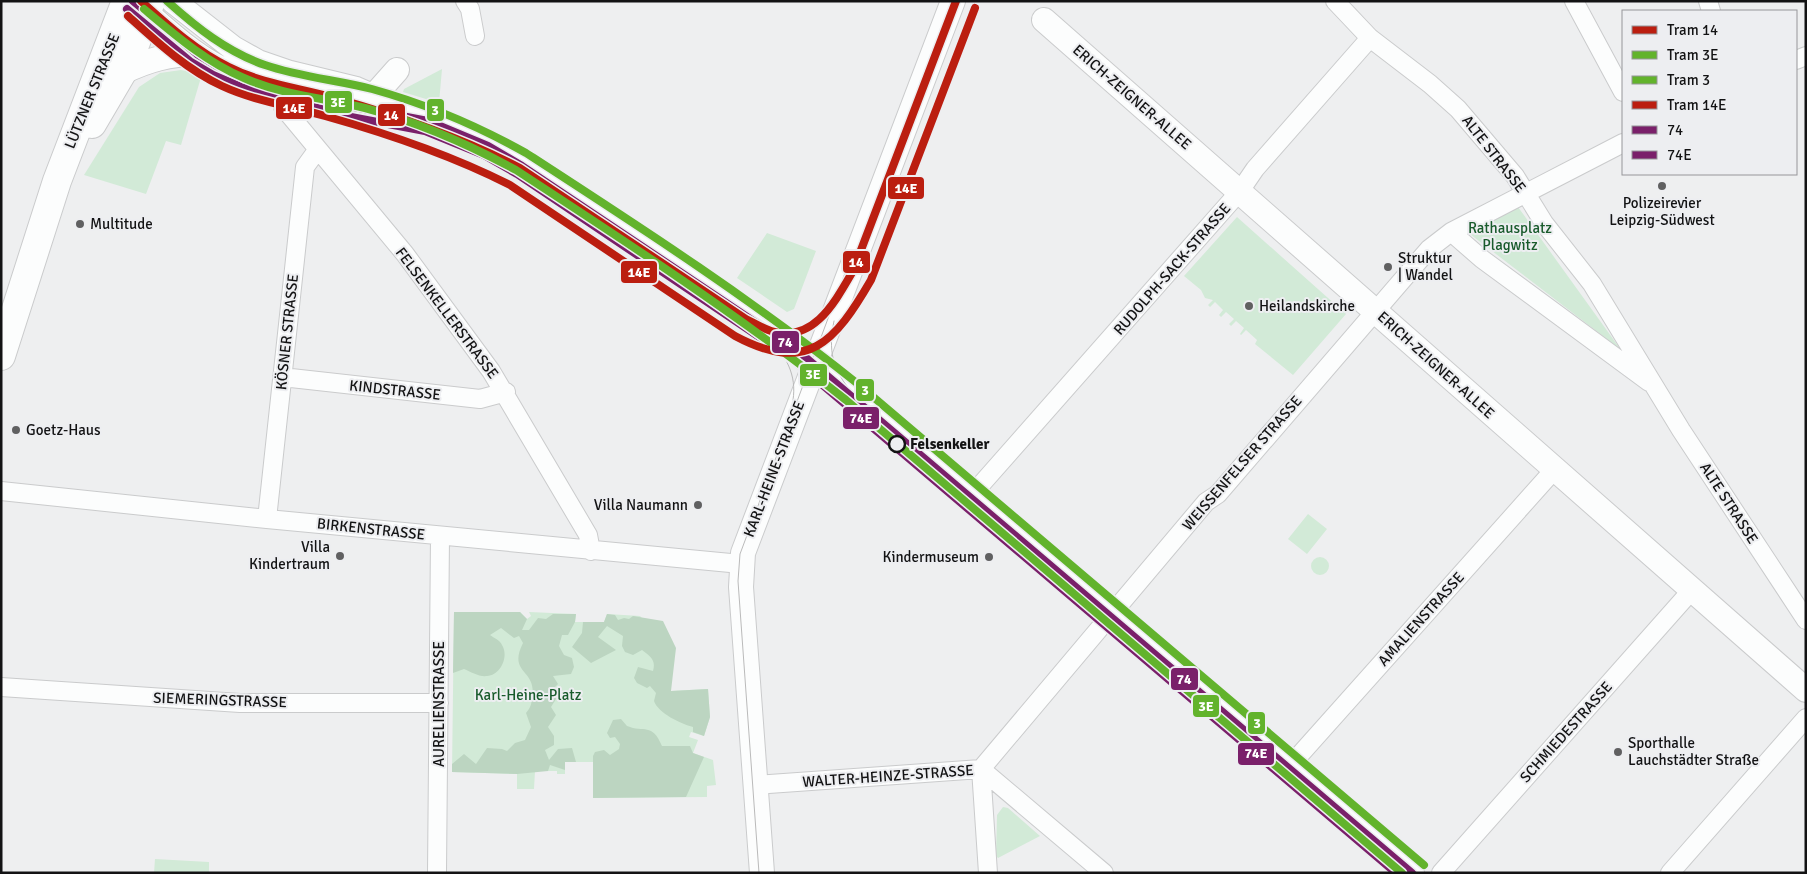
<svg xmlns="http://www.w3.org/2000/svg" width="1807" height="874" viewBox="0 0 1807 874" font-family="Signika,sans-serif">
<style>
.green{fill:#d2ead7}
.forest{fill:#bcd5c1}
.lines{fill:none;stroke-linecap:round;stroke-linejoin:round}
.street-casing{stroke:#cacbcc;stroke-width:20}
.secondary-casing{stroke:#cacbcc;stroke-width:26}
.primary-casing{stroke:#cacbcc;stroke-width:30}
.street{stroke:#fcfdfd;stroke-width:18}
.secondary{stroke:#fcfdfd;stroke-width:24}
.primary{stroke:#fcfdfd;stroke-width:28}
.tram{stroke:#bababa;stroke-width:1}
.bus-1-casing{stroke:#edeef1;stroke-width:11}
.bus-2-casing{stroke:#edeef1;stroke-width:11}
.bus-1{stroke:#7a206a;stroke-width:8}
.bus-2{stroke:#7a206a;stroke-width:8}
.tram-1-casing{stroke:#edeef1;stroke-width:11}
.tram-2-casing{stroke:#edeef1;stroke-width:11}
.tram-3-casing{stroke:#edeef1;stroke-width:11}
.tram-4-casing{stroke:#edeef1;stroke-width:11}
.tram-1{stroke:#bb1e10;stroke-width:8}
.tram-2{stroke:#62b32c;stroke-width:8}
.tram-3{stroke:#62b32c;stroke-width:8}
.tram-4{stroke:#bb1e10;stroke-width:8}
.poi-dot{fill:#606061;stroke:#edeef1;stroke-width:2}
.stop-dot{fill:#edeef1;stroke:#131314;stroke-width:2.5}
.labels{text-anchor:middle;stroke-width:4;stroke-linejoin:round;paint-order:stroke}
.street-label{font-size:15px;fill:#131314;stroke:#edeef1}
.poi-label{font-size:15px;fill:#131314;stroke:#edeef1;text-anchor:start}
.park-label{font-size:15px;fill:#195b2c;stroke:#edeef1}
.stop-label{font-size:15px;font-weight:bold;fill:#131314;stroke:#edeef1;text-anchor:start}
.line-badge{stroke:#edeef1;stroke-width:2}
.badge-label{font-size:14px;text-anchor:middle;font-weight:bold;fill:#fff}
</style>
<rect width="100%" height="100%" fill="#eeeff0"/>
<path class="green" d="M 442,69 L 439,103 L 403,92 L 404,89 Z
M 181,70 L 202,74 L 181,145 L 166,141 L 146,194 L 84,175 L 139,87 L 160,73 Z
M 1518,207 L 1621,350 L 1466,231 Z
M 1237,217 L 1346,314 L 1293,375 L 1255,344 L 1257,340 L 1246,330 L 1241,335 L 1240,334 L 1244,328 L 1236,321 L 1231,326 L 1229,324 L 1234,319 L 1226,312 L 1221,317 L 1219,315 L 1223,310 L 1215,302 L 1210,307 L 1208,305 L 1213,300 L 1205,298 L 1201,290 L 1184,276 Z
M 767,233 L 816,251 L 794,309 L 787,312 L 737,278 Z
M 1308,514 L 1327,529 L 1307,554 L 1288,539 Z
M1311 566a9 9 0 1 1 18 0a9 9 0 1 1-18 0Z
M 454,612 L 520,612 L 527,619 L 531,616 L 529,612 L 576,614 L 575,622 L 604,622 L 607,614 L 640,616 L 669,647 L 671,691 L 708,689 L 710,717 L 704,736 L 691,732 L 689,737 L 698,740 L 693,753 L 713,760 L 716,785 L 707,786 L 707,797 L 593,798 L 593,762 L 565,762 L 565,774 L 557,774 L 557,771 L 535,771 L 534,789 L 517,789 L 517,774 L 452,772 Z
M 1003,807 L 1008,808 L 1040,836 L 998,858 L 996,856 L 997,815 Z
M 155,859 L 209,862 L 209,873 L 154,873 Z"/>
<path class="forest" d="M 454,612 L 520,612 L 527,619 L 522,630 L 529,630 L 538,618 L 546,619 L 553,614 L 576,614 L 575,622 L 568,635 L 562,635 L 559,646 L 564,655 L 572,658 L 574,667 L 571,674 L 553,676 L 558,684 L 554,688 L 556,699 L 551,707 L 556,715 L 548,727 L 554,736 L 554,745 L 545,750 L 549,760 L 558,749 L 572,748 L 576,762 L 565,762 L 565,770 L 550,765 L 548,771 L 517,774 L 452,772 L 452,764 L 464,754 L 476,764 L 487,748 L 502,749 L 507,751 L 515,743 L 525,740 L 531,727 L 526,713 C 530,708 531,706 532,699 C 538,668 507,675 523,643 L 519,636 L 514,638 L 501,628 L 490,635 C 494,638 500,640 502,645 C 509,656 501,675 487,676 C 479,677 471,672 464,669 L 453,673 Z
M 607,614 L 615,615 L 618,620 L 624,618 L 629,619 L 633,616 L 663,621 L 676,648 L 671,691 L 708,689 L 710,717 L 704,736 L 693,732 L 693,727 C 681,724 658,713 654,701 L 656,693 L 650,686 L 647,688 L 637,683 L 634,678 L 638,667 L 653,671 C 656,660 651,657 642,650 L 633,655 L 625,652 L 622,646 L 623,636 L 607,626 L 598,637 L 616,650 L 591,663 L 572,647 L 582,633 L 583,622 L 604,622 Z
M 621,719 L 627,726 C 644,733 652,722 662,746 L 690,746 L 693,753 L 704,757 L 686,797 L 593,798 L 593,756 L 595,752 L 604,750 L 610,755 L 619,749 L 620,744 L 615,737 L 610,738 L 607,733 L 613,720 Z"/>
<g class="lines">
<defs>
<path id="street" d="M 465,1 L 470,9 L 475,36
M 1335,1 L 1370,38 L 1430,84 L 1458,109 L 1515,176 L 1544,223 L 1592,284 L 1681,430 L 1806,620
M 1574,1 L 1623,92
M 1708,1 L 1711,11
M 1796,60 L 1806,56
M 287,91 L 283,107 L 405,254 L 491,371 L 588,535 L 591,551
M 1451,232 L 1482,259 L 1649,382
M 282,377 L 480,399 L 506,392
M 1,491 L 267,519 L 741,564
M 970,497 L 1240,191 L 1255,169 L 1370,38
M 267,519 L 305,167 L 318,149
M 1,687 L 240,703 L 439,703
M 1288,768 L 1554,470
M 755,785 L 981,769 L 1104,873
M 437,873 L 440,536
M 988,873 L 981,769 L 1206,502 L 1218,494 L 1429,249 L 1451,232 L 1623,143
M 1441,873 L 1691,591
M 1670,873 L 1806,718"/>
<path id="secondary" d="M 133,1 C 160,24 187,51 218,67 C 270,93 331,102 387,114
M 173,1 L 233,48 L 258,62 L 290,73 L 356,89 L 488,146 L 522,166 L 798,351 L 1412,873
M 1044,20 L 1806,690
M 123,72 C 148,60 169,54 197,54
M 361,104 L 373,97 L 397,70
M 762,873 L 741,587 L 743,553 L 953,1"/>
<path id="primary" d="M 92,124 L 129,61 L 151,1
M 1,356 L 57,181 L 126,1"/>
</defs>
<use href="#street" class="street-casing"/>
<use href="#secondary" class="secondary-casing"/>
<use href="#primary" class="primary-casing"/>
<use href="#street" class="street"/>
<use href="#secondary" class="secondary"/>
<use href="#primary" class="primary"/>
<path class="tram" d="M 749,313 C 773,333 798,350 804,382
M 834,321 C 828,350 832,370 852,392
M 768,338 C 786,355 797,375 793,400
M 829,372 L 837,388
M 759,873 L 738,581 L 740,554 L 851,257"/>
<defs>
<path id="bus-1" d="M 133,1 L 197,54 L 217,66 L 245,78 L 354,107 L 428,121 L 488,146 L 522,166 L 798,351 L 1412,873"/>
<path id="bus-2" d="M 127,9 L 191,62 L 213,75 L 241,87 L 351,117 L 425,131 L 484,155 L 517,174 L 792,359 L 1396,873"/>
</defs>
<use href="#bus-1" class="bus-1-casing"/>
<use href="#bus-2" class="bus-2-casing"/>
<use href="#bus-1" class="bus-1"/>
<use href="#bus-2" class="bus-2"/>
<defs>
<path id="tram-1" d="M 141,1 C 169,26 196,51 229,67 C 262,84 300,88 335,98 C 399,116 461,137 520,168 L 746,319 C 754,323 762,328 771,331 C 813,344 835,302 853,271 L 956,1"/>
<path id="tram-2" d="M 144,9 C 175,35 206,62 244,78 C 282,95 325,98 365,108 C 418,122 468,144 516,170 C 628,243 740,316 846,400 L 1402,873"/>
<path id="tram-3" d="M 167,1 C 196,27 227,52 265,65 C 300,77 337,80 372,89 C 426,104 478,126 526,153 C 640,227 753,300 858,384 L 1424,865"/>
<path id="tram-4" d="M 128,16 C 157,42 186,69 222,86 C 254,101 291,106 325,116 C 389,134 451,155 510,185 L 735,336 C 808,375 835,342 871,280 L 975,8"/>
</defs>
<use href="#tram-1" class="tram-1-casing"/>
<use href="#tram-2" class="tram-2-casing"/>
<use href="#tram-3" class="tram-3-casing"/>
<use href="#tram-4" class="tram-4-casing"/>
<use href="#tram-1" class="tram-1"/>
<use href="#tram-2" class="tram-2"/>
<use href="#tram-3" class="tram-3"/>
<use href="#tram-4" class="tram-4"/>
</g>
<g class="poi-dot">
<circle cx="1662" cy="186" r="5"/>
<circle cx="80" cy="224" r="5"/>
<circle cx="1388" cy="267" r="5"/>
<circle cx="1249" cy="306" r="5"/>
<circle cx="16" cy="430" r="5"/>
<circle cx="698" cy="505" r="5"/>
<circle cx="340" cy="556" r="5"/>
<circle cx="989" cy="557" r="5"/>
<circle cx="1618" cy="752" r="5"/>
</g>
<circle class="stop-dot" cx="897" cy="444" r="8"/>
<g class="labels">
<g class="street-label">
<text transform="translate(92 91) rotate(-68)" y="5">LÜTZNER STRASSE</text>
<text transform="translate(1132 97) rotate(41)" y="5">ERICH-ZEIGNER-ALLEE</text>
<text transform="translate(1494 154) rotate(52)" y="5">ALTE STRASSE</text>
<text transform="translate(1172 269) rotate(-49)" y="5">RUDOLPH-SACK-STRASSE</text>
<text transform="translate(447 313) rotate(53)" y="5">FELSENKELLERSTRASSE</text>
<text transform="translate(287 332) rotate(-84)" y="5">KÖSNER STRASSE</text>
<text transform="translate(1436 365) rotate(42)" y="5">ERICH-ZEIGNER-ALLEE</text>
<text transform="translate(395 390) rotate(6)" y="5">KINDSTRASSE</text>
<text transform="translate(1242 463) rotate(-49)" y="5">WEISSENFELSER STRASSE</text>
<text transform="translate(774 469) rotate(-69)" y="5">KARL-HEINE-STRASSE</text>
<text transform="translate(1729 503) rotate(57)" y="5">ALTE STRASSE</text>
<text transform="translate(371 529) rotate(6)" y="5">BIRKENSTRASSE</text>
<text transform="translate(1421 619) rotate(-48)" y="5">AMALIENSTRASSE</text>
<text transform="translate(220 700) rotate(2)" y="5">SIEMERINGSTRASSE</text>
<text transform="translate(439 704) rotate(-90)" y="5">AURELIENSTRASSE</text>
<text transform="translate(1566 732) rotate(-48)" y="5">SCHMIEDESTRASSE</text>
<text transform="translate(888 776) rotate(-4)" y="5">WALTER-HEINZE-STRASSE</text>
</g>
<g class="poi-label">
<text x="1662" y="208" text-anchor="middle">Polizeirevier<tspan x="1662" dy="17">Leipzig-Südwest</tspan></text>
<text x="90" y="229">Multitude</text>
<text x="1398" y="263">Struktur<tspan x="1398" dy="17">| Wandel</tspan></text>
<text x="1259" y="311">Heilandskirche</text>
<text x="26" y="435">Goetz-Haus</text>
<text x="688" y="510" text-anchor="end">Villa Naumann</text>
<text x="330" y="552" text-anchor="end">Villa<tspan x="330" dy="17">Kindertraum</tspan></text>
<text x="979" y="562" text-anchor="end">Kindermuseum</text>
<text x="1628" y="748">Sporthalle<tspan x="1628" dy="17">Lauchstädter Straße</tspan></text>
</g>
<g class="park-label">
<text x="1510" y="233">Rathausplatz<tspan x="1510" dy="17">Plagwitz</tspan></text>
<text x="528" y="700">Karl-Heine-Platz</text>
</g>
<g class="stop-label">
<text x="910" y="449">Felsenkeller</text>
</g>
</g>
<g class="line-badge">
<rect x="324" y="90" width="29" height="24" rx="5" fill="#62b32c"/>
<rect x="275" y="96" width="38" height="24" rx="5" fill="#bb1e10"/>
<rect x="426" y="98" width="19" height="24" rx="5" fill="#62b32c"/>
<rect x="377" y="103" width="29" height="24" rx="5" fill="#bb1e10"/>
<rect x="887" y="176" width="38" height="24" rx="5" fill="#bb1e10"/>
<rect x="842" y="250" width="29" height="24" rx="5" fill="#bb1e10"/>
<rect x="620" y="260" width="38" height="24" rx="5" fill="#bb1e10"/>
<rect x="771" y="330" width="29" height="24" rx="5" fill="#7a206a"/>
<rect x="799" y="363" width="29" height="24" rx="5" fill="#62b32c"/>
<rect x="855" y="378" width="20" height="24" rx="5" fill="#62b32c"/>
<rect x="842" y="406" width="38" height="24" rx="5" fill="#7a206a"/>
<rect x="1170" y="667" width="29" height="24" rx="5" fill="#7a206a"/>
<rect x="1192" y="694" width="28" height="24" rx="5" fill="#62b32c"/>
<rect x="1247" y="711" width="19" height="24" rx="5" fill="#62b32c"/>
<rect x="1237" y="742" width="38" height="24" rx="5" fill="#7a206a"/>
</g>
<g class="badge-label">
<text x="338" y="107">3E</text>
<text x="294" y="113">14E</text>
<text x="435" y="115">3</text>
<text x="391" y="120">14</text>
<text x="906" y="193">14E</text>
<text x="856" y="267">14</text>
<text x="639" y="277">14E</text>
<text x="785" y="347">74</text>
<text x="813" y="379">3E</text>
<text x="865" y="395">3</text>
<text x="861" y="423">74E</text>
<text x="1184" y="684">74</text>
<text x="1206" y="711">3E</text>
<text x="1257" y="728">3</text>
<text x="1256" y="758">74E</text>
</g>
<rect width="1807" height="874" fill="none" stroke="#131314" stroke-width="5"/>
<rect x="1622" y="10" width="175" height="165" fill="#edeef1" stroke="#969699"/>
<rect x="1632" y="26" width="25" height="8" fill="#bb1e10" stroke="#969699"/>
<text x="1667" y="35" font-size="15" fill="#131314">Tram 14</text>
<rect x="1632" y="51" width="25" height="8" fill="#62b32c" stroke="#969699"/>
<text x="1667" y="60" font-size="15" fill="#131314">Tram 3E</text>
<rect x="1632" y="76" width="25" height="8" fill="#62b32c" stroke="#969699"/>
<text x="1667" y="85" font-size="15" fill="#131314">Tram 3</text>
<rect x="1632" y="101" width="25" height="8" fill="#bb1e10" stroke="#969699"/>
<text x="1667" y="110" font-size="15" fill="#131314">Tram 14E</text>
<rect x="1632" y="126" width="25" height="8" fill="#7a206a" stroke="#969699"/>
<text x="1667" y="135" font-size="15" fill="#131314">74</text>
<rect x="1632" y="151" width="25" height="8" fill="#7a206a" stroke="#969699"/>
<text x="1667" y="160" font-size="15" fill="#131314">74E</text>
</svg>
